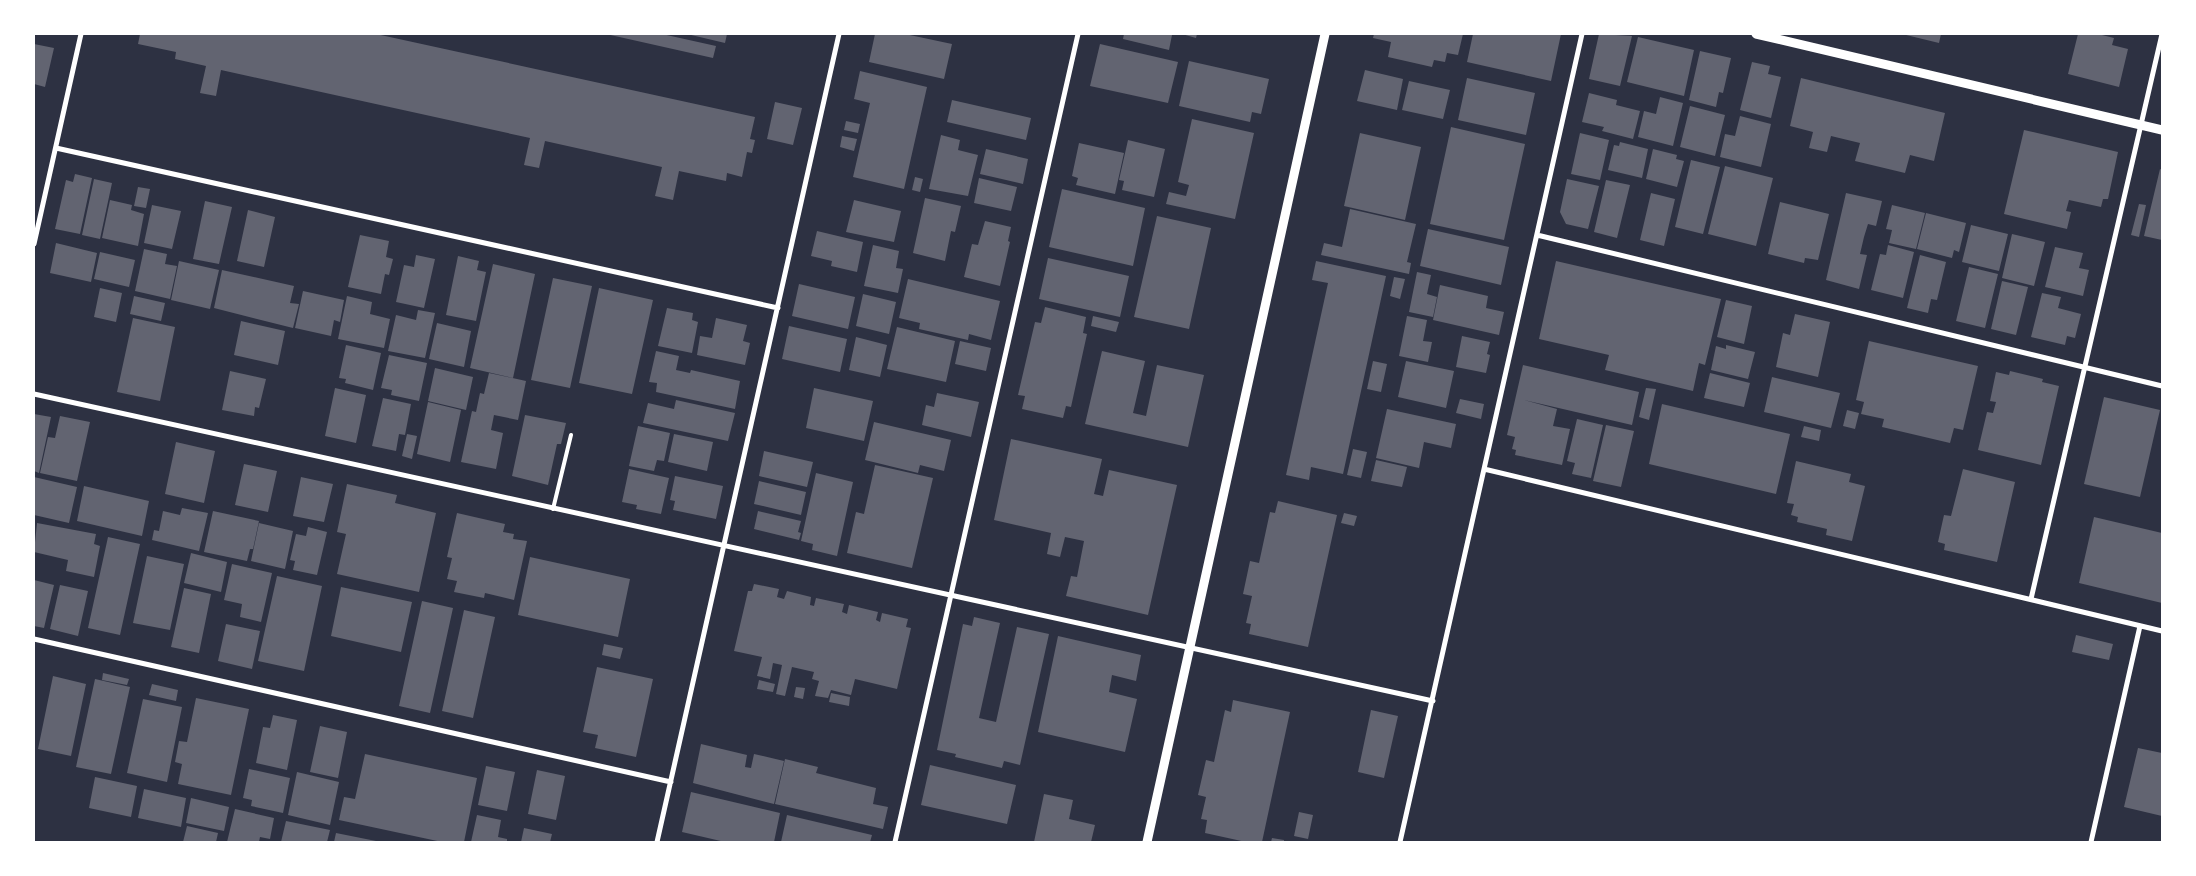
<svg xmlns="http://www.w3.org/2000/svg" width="2196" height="876" viewBox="0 0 2196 876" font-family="'Fira Sans',sans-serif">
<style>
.building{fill:#626471}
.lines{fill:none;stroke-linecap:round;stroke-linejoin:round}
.service{stroke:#fff;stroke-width:4}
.minor{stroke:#fff;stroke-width:5}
.tertiary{stroke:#fff;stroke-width:9}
</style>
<rect width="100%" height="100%" fill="#2d3142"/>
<path class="building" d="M 140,34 L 376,34 L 755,117 L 750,139 L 755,140 L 752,153 L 747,152 L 742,177 L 727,173 L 726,181 L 679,171 L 673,200 L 655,196 L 662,167 L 545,141 L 539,168 L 524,165 L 530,138 L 221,70 L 216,96 L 200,93 L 206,66 L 175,59 L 176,52 L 138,44 Z
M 606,34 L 662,34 L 716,46 L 713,58 Z
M 687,34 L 727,34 L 725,43 Z
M 875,34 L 905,34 L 952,44 L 944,79 L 869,62 Z
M 1124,34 L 1165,34 L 1172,35 L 1169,50 L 1123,39 Z
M 1182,34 L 1197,34 L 1196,38 Z
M 1374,34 L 1463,34 L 1458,55 L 1447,53 L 1445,62 L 1434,60 L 1432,67 L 1388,57 L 1391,42 L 1373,38 Z
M 1473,34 L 1561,34 L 1551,81 L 1467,62 Z
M 1599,34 L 1632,36 L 1620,86 L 1589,79 Z
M 1902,34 L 1941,34 L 1939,43 Z
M 2078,34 L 2098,34 L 2114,38 L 2112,45 L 2128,49 L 2119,87 L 2068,74 Z
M 1638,37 L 1694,50 L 1684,96 L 1627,82 Z
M 34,44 L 54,48 L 45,87 L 34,84 Z
M 1100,44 L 1178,62 L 1168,103 L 1090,86 Z
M 1700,51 L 1731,58 L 1723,93 L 1719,92 L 1716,107 L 1689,100 Z
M 1189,61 L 1269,79 L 1261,114 L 1252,112 L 1250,122 L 1179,106 Z
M 1752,62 L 1770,66 L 1768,74 L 1781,77 L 1771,118 L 1740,110 Z
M 1365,70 L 1403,79 L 1397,110 L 1357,101 Z
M 860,71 L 927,87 L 904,189 L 853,177 L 870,103 L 854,99 Z
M 1467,78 L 1535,93 L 1526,135 L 1458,120 Z
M 1801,78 L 1945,113 L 1934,161 L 1910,155 L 1905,173 L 1855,161 L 1860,143 L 1831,136 L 1827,152 L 1809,148 L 1813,132 L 1790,126 Z
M 1409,81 L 1450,90 L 1443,119 L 1402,110 Z
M 1589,93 L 1617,100 L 1616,105 L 1640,111 L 1633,139 L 1602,131 L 1604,127 L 1582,122 Z
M 1660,97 L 1683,103 L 1673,146 L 1638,137 L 1644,111 L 1656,114 Z
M 952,100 L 1031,118 L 1026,140 L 947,122 Z
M 775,102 L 802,108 L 793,145 L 767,139 Z
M 1690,106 L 1725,115 L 1715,156 L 1680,147 Z
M 1740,116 L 1771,124 L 1761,167 L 1720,157 L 1725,134 L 1735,136 Z
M 1192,119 L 1254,133 L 1235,219 L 1166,204 L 1169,192 L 1186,196 L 1189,185 L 1178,182 Z
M 846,121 L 860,124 L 858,133 L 844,130 Z
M 1451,127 L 1525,144 L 1504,240 L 1430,224 Z
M 2024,130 L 2118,152 L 2108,199 L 2103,199 L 2101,207 L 2069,200 L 2066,211 L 2071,212 L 2067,229 L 2004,214 Z
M 1360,133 L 1421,147 L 1405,220 L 1344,206 Z
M 1580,133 L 1609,140 L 1600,180 L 1571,174 Z
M 941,135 L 960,140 L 958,150 L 978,155 L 968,196 L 929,189 Z
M 842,136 L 857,139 L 854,151 L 840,147 Z
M 1128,140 L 1165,149 L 1154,197 L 1122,190 L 1124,181 L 1119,180 Z
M 1620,142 L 1648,149 L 1642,178 L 1608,170 L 1614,145 L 1619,146 Z
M 1079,143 L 1124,153 L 1115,194 L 1076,185 L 1078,178 L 1072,176 Z
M 986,149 L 1028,159 L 1023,184 L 980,174 Z
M 1653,149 L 1677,155 L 1676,159 L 1684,161 L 1677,187 L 1646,179 Z
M 1691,160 L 1720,167 L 1703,234 L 1675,227 Z
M 1725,166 L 1773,178 L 1756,246 L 1708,234 Z
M 2160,169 L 2162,170 L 2162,240 L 2144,236 Z
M 75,174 L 92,178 L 80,234 L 55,229 L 66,180 L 73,182 Z
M 915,177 L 923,179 L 920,192 L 912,190 Z
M 979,178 L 1017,187 L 1011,211 L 974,203 Z
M 94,179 L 112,183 L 100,239 L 82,235 Z
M 1567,179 L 1599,186 L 1588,229 L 1566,224 L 1560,212 Z
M 1606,180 L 1630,185 L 1617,238 L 1594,232 Z
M 138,187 L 150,189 L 146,208 L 134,206 Z
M 1062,189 L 1145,208 L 1133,266 L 1049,247 Z
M 1651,193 L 1675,199 L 1664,246 L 1640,240 Z
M 1846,193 L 1882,201 L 1876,226 L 1868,224 L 1864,237 L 1860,254 L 1867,255 L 1859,289 L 1826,280 Z
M 925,198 L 961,206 L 955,232 L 951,231 L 945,261 L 913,253 Z
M 110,200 L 132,205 L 131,210 L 144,214 L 138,246 L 102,238 Z
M 854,200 L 901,211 L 894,242 L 846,232 Z
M 205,201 L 232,207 L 219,264 L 193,259 Z
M 1780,202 L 1829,214 L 1818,260 L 1805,258 L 1804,263 L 1768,254 Z
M 2139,204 L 2146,205 L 2139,237 L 2131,235 Z
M 152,205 L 181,211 L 172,249 L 144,243 Z
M 1892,205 L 1925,213 L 1916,249 L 1889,243 L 1892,230 L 1886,229 Z
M 1350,209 L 1416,224 L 1407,262 L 1411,263 L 1409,274 L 1321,255 L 1324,243 L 1342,247 Z
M 248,210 L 275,217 L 264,267 L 237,261 Z
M 1926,213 L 1966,223 L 1959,252 L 1954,250 L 1952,258 L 1917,249 Z
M 1157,216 L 1211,228 L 1189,329 L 1134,317 Z
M 985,221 L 1011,227 L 1008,241 L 1010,242 L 1000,286 L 964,277 L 972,244 L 978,245 Z
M 1971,225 L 2008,234 L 1999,271 L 1962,262 Z
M 1428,229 L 1509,247 L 1501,285 L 1420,266 Z
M 817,231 L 863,242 L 857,272 L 831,266 L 832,261 L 811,256 Z
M 2012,234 L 2045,242 L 2034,286 L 2002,278 Z
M 360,235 L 389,241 L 386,257 L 393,259 L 389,275 L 385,274 L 381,294 L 348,287 Z
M 56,243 L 97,253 L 91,282 L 50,273 Z
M 873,245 L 899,251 L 896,268 L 903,269 L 898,293 L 864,286 Z
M 1888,245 L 1914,252 L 1903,298 L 1871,290 L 1880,254 L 1886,255 Z
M 2055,247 L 2083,253 L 2079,268 L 2089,270 L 2083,296 L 2045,287 Z
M 144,249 L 167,254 L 165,264 L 177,266 L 170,299 L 135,291 Z
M 100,252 L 135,260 L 129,287 L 94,279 Z
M 416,255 L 435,259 L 424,308 L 396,302 L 404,265 L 414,267 Z
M 1920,255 L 1946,262 L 1937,300 L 1931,299 L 1928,313 L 1907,308 Z
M 458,256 L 479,261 L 477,270 L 486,272 L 476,321 L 446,315 Z
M 1048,258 L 1129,276 L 1120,317 L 1039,299 Z
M 179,261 L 219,270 L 210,309 L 171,300 Z
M 1316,261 L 1386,276 L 1343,474 L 1311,467 L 1309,480 L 1286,475 L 1328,283 L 1312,280 Z
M 1556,261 L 1721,299 L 1705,365 L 1699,363 L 1693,391 L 1605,370 L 1609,355 L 1539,339 Z
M 493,264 L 535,274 L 513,378 L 470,368 Z
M 1969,267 L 1998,274 L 1985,328 L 1956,321 Z
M 222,270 L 294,286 L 290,303 L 299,304 L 293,328 L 214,308 Z
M 1417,272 L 1431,275 L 1427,294 L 1437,297 L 1433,317 L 1409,312 Z
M 1394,277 L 1405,279 L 1400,299 L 1390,296 Z
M 553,278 L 592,286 L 570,388 L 531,380 Z
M 908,279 L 1000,301 L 991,340 L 969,334 L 968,340 L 919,329 L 920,323 L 899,318 Z
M 2002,281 L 2028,287 L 2016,335 L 1991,329 Z
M 799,284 L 855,297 L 848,329 L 792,316 Z
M 1440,285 L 1488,296 L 1486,308 L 1504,312 L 1499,335 L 1433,320 Z
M 100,288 L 122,293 L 116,322 L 94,317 Z
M 599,288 L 653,300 L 632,394 L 579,383 Z
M 303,291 L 344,300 L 340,322 L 334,320 L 331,336 L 295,328 Z
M 2042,293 L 2061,297 L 2058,308 L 2081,314 L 2075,338 L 2067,336 L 2065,345 L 2031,337 Z
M 863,294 L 896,302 L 889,334 L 856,326 Z
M 134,296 L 165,303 L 161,321 L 130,314 Z
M 347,296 L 372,302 L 370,314 L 390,319 L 384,348 L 338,339 Z
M 1726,300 L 1752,306 L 1744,344 L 1717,337 Z
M 1045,307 L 1086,317 L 1083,333 L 1087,334 L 1071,407 L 1066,406 L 1063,418 L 1022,409 L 1025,396 L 1018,395 L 1035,322 L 1041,323 Z
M 667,308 L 693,313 L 692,320 L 698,322 L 692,353 L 658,346 Z
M 418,310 L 435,313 L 425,358 L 388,351 L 396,315 L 416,320 Z
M 1795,314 L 1830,322 L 1818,377 L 1776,367 L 1783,333 L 1790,335 Z
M 1093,316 L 1119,322 L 1116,332 L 1091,326 Z
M 1407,316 L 1427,320 L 1423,341 L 1432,342 L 1428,362 L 1399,356 Z
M 133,318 L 175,327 L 160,401 L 117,392 Z
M 716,318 L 747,325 L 743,341 L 750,343 L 745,365 L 697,355 L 700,336 L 712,338 Z
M 241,321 L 285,331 L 278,365 L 234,355 Z
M 437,323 L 471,331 L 464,367 L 429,359 Z
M 789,326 L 847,339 L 840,372 L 782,359 Z
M 897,327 L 955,341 L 946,382 L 887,369 Z
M 1462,336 L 1490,342 L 1487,354 L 1490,355 L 1486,373 L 1456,367 Z
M 856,337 L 887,345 L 880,377 L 849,370 Z
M 960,341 L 991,348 L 986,371 L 955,364 Z
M 1869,341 L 1978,366 L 1963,430 L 1954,428 L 1950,443 L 1882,427 L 1884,419 L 1861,414 L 1864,402 L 1856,400 Z
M 346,345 L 381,353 L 373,390 L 345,383 L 346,379 L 339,378 Z
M 1726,345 L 1755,352 L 1748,379 L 1711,370 L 1716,346 L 1726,349 Z
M 656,351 L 679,356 L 676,370 L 690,373 L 691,370 L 740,381 L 735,409 L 656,392 L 657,383 L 649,382 Z
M 1102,351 L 1145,361 L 1133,413 L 1146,416 L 1157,365 L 1204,375 L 1188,447 L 1085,424 Z
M 389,355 L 427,363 L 419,401 L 391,395 L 392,390 L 381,388 Z
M 1373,361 L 1387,364 L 1381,392 L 1367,389 Z
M 1406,361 L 1454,371 L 1446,408 L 1398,397 Z
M 1523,365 L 1639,392 L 1632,425 L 1520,399 L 1557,409 L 1553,426 L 1570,429 L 1562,465 L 1515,455 L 1516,450 L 1512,449 L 1515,437 L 1507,435 Z
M 435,368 L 473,377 L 466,410 L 428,401 Z
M 230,371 L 266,379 L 259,408 L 255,407 L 254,416 L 222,410 Z
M 2010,371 L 2043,379 L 2042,382 L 2059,386 L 2041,465 L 1978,450 L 1987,412 L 1993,413 L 1996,402 L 1990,401 L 1996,372 L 2009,375 Z
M 489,373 L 526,381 L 518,420 L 494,415 L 491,430 L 503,433 L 496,469 L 461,462 L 472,411 L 476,412 L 480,393 L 484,394 Z
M 1710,373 L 1750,383 L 1744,407 L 1704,398 Z
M 1772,377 L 1840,393 L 1831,428 L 1764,412 Z
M 335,388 L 366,395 L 356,443 L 325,436 Z
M 814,388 L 873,401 L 864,441 L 806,428 Z
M 1646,388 L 1656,389 L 1649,420 L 1639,417 Z
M 937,393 L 979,402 L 971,437 L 922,425 L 926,405 L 934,407 Z
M 2104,397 L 2160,410 L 2140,497 L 2084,484 Z
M 383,398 L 411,404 L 405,435 L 399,434 L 396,451 L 372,446 Z
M 1460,399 L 1484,404 L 1481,419 L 1456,413 Z
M 676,400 L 735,413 L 728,441 L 643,423 L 648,403 L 674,409 Z
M 428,402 L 461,410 L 450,462 L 417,454 Z
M 1662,404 L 1790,434 L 1776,494 L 1649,464 Z
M 1387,409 L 1456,424 L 1451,448 L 1424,442 L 1419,468 L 1376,458 Z
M 1847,410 L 1859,413 L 1855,429 L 1843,426 Z
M 34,414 L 51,417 L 39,473 L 34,471 Z
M 525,415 L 566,423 L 561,444 L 557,444 L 548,485 L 512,476 Z
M 60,416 L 90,422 L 77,481 L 40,473 L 48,437 L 55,438 Z
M 1577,419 L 1603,425 L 1591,478 L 1572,474 L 1575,463 L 1567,461 Z
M 874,422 L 951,440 L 944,471 L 920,465 L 918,473 L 865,460 Z
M 1606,425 L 1634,431 L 1621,487 L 1593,481 Z
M 638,426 L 670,433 L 664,461 L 657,460 L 654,471 L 629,466 Z
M 1804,426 L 1821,430 L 1819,441 L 1801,437 Z
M 407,434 L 417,436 L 412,459 L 402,456 Z
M 674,434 L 713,442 L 707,471 L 668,462 Z
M 1011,439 L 1102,459 L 1094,494 L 1103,496 L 1109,470 L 1177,485 L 1148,615 L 1066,596 L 1071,576 L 1077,577 L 1084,541 L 1065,537 L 1060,557 L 1047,554 L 1051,533 L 994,520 Z
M 176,442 L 215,451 L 204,503 L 165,494 Z
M 1353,449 L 1367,452 L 1361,478 L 1347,475 Z
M 764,451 L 813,462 L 807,487 L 759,476 Z
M 1376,460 L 1407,467 L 1402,487 L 1371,481 Z
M 1796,461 L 1851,474 L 1849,482 L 1865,486 L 1852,541 L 1826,535 L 1827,529 L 1797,522 L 1798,517 L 1791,515 L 1794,504 L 1787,503 Z
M 244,464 L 277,471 L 268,512 L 235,505 Z
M 875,465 L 933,478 L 912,568 L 847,553 L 856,512 L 864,514 Z
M 629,469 L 669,478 L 661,514 L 636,509 L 637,505 L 622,502 Z
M 1963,469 L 2015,482 L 1997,562 L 1944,550 L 1945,544 L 1938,542 L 1944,515 L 1951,516 Z
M 816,473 L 853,482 L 837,556 L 812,550 L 813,544 L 801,541 Z
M 675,476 L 723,486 L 716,519 L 673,510 L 675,501 L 670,500 Z
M 34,477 L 77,487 L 69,523 L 34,515 Z
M 301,477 L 333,484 L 324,522 L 293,516 Z
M 759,481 L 806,492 L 801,515 L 754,504 Z
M 347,484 L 397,495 L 395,503 L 436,513 L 419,592 L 337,574 L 346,534 L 337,532 Z
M 84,486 L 149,501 L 142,536 L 77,521 Z
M 1278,501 L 1337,515 L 1308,647 L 1249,634 L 1251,624 L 1246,623 L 1252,596 L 1243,594 L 1250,561 L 1259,563 L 1270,512 L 1275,513 Z
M 182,508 L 208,513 L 199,551 L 152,540 L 154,530 L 159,531 L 163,511 L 180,515 Z
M 213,511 L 259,521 L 253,549 L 250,549 L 247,561 L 204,552 Z
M 758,511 L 801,521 L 798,532 L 801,533 L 799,540 L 754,529 Z
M 457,513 L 505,524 L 503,532 L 514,534 L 513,539 L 527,541 L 514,600 L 485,593 L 484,598 L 454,592 L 457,581 L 447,579 L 452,558 L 447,557 Z
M 1344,513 L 1357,516 L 1354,526 L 1341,523 Z
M 2094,517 L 2162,533 L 2162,603 L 2079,583 Z
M 37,523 L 96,534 L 94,544 L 100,546 L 94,577 L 66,571 L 68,560 L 34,552 Z
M 259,523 L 293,531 L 285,569 L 251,561 Z
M 308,527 L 327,532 L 317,575 L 293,570 L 295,561 L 290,560 L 296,534 L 306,536 Z
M 108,537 L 140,544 L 120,635 L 88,628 Z
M 191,553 L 227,562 L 221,592 L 184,583 Z
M 147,556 L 184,564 L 170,630 L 133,623 Z
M 530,557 L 630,579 L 618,637 L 518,615 Z
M 232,564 L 272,573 L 261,622 L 240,617 L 242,604 L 224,600 Z
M 277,576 L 322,586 L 304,671 L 258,661 Z
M 34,580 L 54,585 L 44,628 L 34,626 Z
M 754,584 L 779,589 L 777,597 L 784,599 L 787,591 L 811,597 L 810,605 L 814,606 L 816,598 L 844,604 L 842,612 L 847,614 L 849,605 L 878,612 L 876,620 L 880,622 L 882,613 L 908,619 L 906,627 L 911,628 L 897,689 L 855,679 L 851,695 L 831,690 L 828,698 L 815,696 L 819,681 L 812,679 L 814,672 L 792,667 L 785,696 L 776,694 L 782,665 L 773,663 L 770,679 L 757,676 L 762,657 L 734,651 L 748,591 L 752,591 Z
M 60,585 L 88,591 L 78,636 L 50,629 Z
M 341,587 L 412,602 L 401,652 L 331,636 Z
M 184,588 L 211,594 L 199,653 L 171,647 Z
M 422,601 L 453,608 L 430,713 L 399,706 Z
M 464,610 L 495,617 L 473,718 L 442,711 Z
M 974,617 L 1000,623 L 979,718 L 996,722 L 1017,627 L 1049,634 L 1020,765 L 1004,761 L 1002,768 L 955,757 L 956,754 L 937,750 L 963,624 L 972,626 Z
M 226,624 L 260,631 L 252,669 L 218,661 Z
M 2076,635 L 2113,644 L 2109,660 L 2072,652 Z
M 1058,636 L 1141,655 L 1136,681 L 1112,675 L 1109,692 L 1137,699 L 1125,752 L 1038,732 Z
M 604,644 L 623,648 L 620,659 L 602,655 Z
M 597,667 L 653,679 L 636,757 L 595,748 L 598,735 L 583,732 Z
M 103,673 L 129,679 L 127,685 L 102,680 Z
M 53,676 L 86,684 L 71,756 L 38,749 Z
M 95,679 L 130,687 L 111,774 L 76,767 Z
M 759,680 L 775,684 L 773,692 L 757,689 Z
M 152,684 L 178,690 L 176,701 L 149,695 Z
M 796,687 L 805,688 L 803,699 L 794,697 Z
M 831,693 L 850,697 L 849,706 L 829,702 Z
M 196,698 L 249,709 L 231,795 L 178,784 L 182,764 L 175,762 L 179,741 L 187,742 Z
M 143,699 L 182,707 L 167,782 L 127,773 Z
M 1233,700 L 1290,712 L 1262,842 L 1246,842 L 1205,833 L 1207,820 L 1201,819 L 1206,797 L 1198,795 L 1206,760 L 1214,762 L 1225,710 L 1231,712 Z
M 1371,710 L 1398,716 L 1384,778 L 1358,772 Z
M 273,715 L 297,720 L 287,770 L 256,763 L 263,727 L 270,728 Z
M 320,726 L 347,732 L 338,778 L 310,772 Z
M 701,744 L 747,755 L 745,767 L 751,768 L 754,754 L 784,761 L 774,804 L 693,783 Z
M 2138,748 L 2162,753 L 2162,816 L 2124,807 Z
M 365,754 L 477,778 L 464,842 L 442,842 L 339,820 L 344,797 L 355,799 Z
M 785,759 L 818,767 L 816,773 L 876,788 L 873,804 L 888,807 L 883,829 L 775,804 Z
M 930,765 L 1016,785 L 1007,824 L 921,805 Z
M 486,766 L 515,772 L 507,811 L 478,805 Z
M 249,769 L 290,778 L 283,813 L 251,806 L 252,800 L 243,798 Z
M 537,770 L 565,776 L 556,820 L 528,814 Z
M 297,772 L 339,782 L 330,825 L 288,815 Z
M 95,777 L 137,786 L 131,817 L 89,808 Z
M 144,789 L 186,798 L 181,827 L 138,818 Z
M 691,792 L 780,813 L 774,842 L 725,842 L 682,832 Z
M 1044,794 L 1073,800 L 1069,819 L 1095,825 L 1091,842 L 1034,842 Z
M 191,798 L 229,807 L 224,831 L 186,823 Z
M 235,809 L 274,818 L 270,839 L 260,837 L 259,842 L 227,842 Z
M 1299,812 L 1313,815 L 1308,839 L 1294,836 Z
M 477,815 L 501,820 L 498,837 L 507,839 L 507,842 L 471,842 Z
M 787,815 L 872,835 L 870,842 L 781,842 Z
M 286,821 L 330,830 L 327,842 L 281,842 Z
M 187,826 L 218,833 L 216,842 L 183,842 Z
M 524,828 L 552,834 L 550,842 L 521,842 Z
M 336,833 L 376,841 L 376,842 L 334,842 Z
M 1272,838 L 1284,840 L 1284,842 L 1271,842 Z"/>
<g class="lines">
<path class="service" d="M 553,509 L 571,435"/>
<path class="minor" d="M 56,148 L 778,308
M 1537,235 L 2162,386
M 34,244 L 81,34
M 34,394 L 1433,701
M 1484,469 L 2162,631
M 2031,599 L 2162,34
M 34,639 L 671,782
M 657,842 L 839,34
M 895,842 L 1078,34
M 1400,842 L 1582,34
M 2091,842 L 2140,626"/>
<path class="tertiary" d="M 1756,34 L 2162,130
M 1147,842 L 1325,34"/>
</g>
<rect width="2196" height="876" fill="none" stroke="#ffffff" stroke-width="70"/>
</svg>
